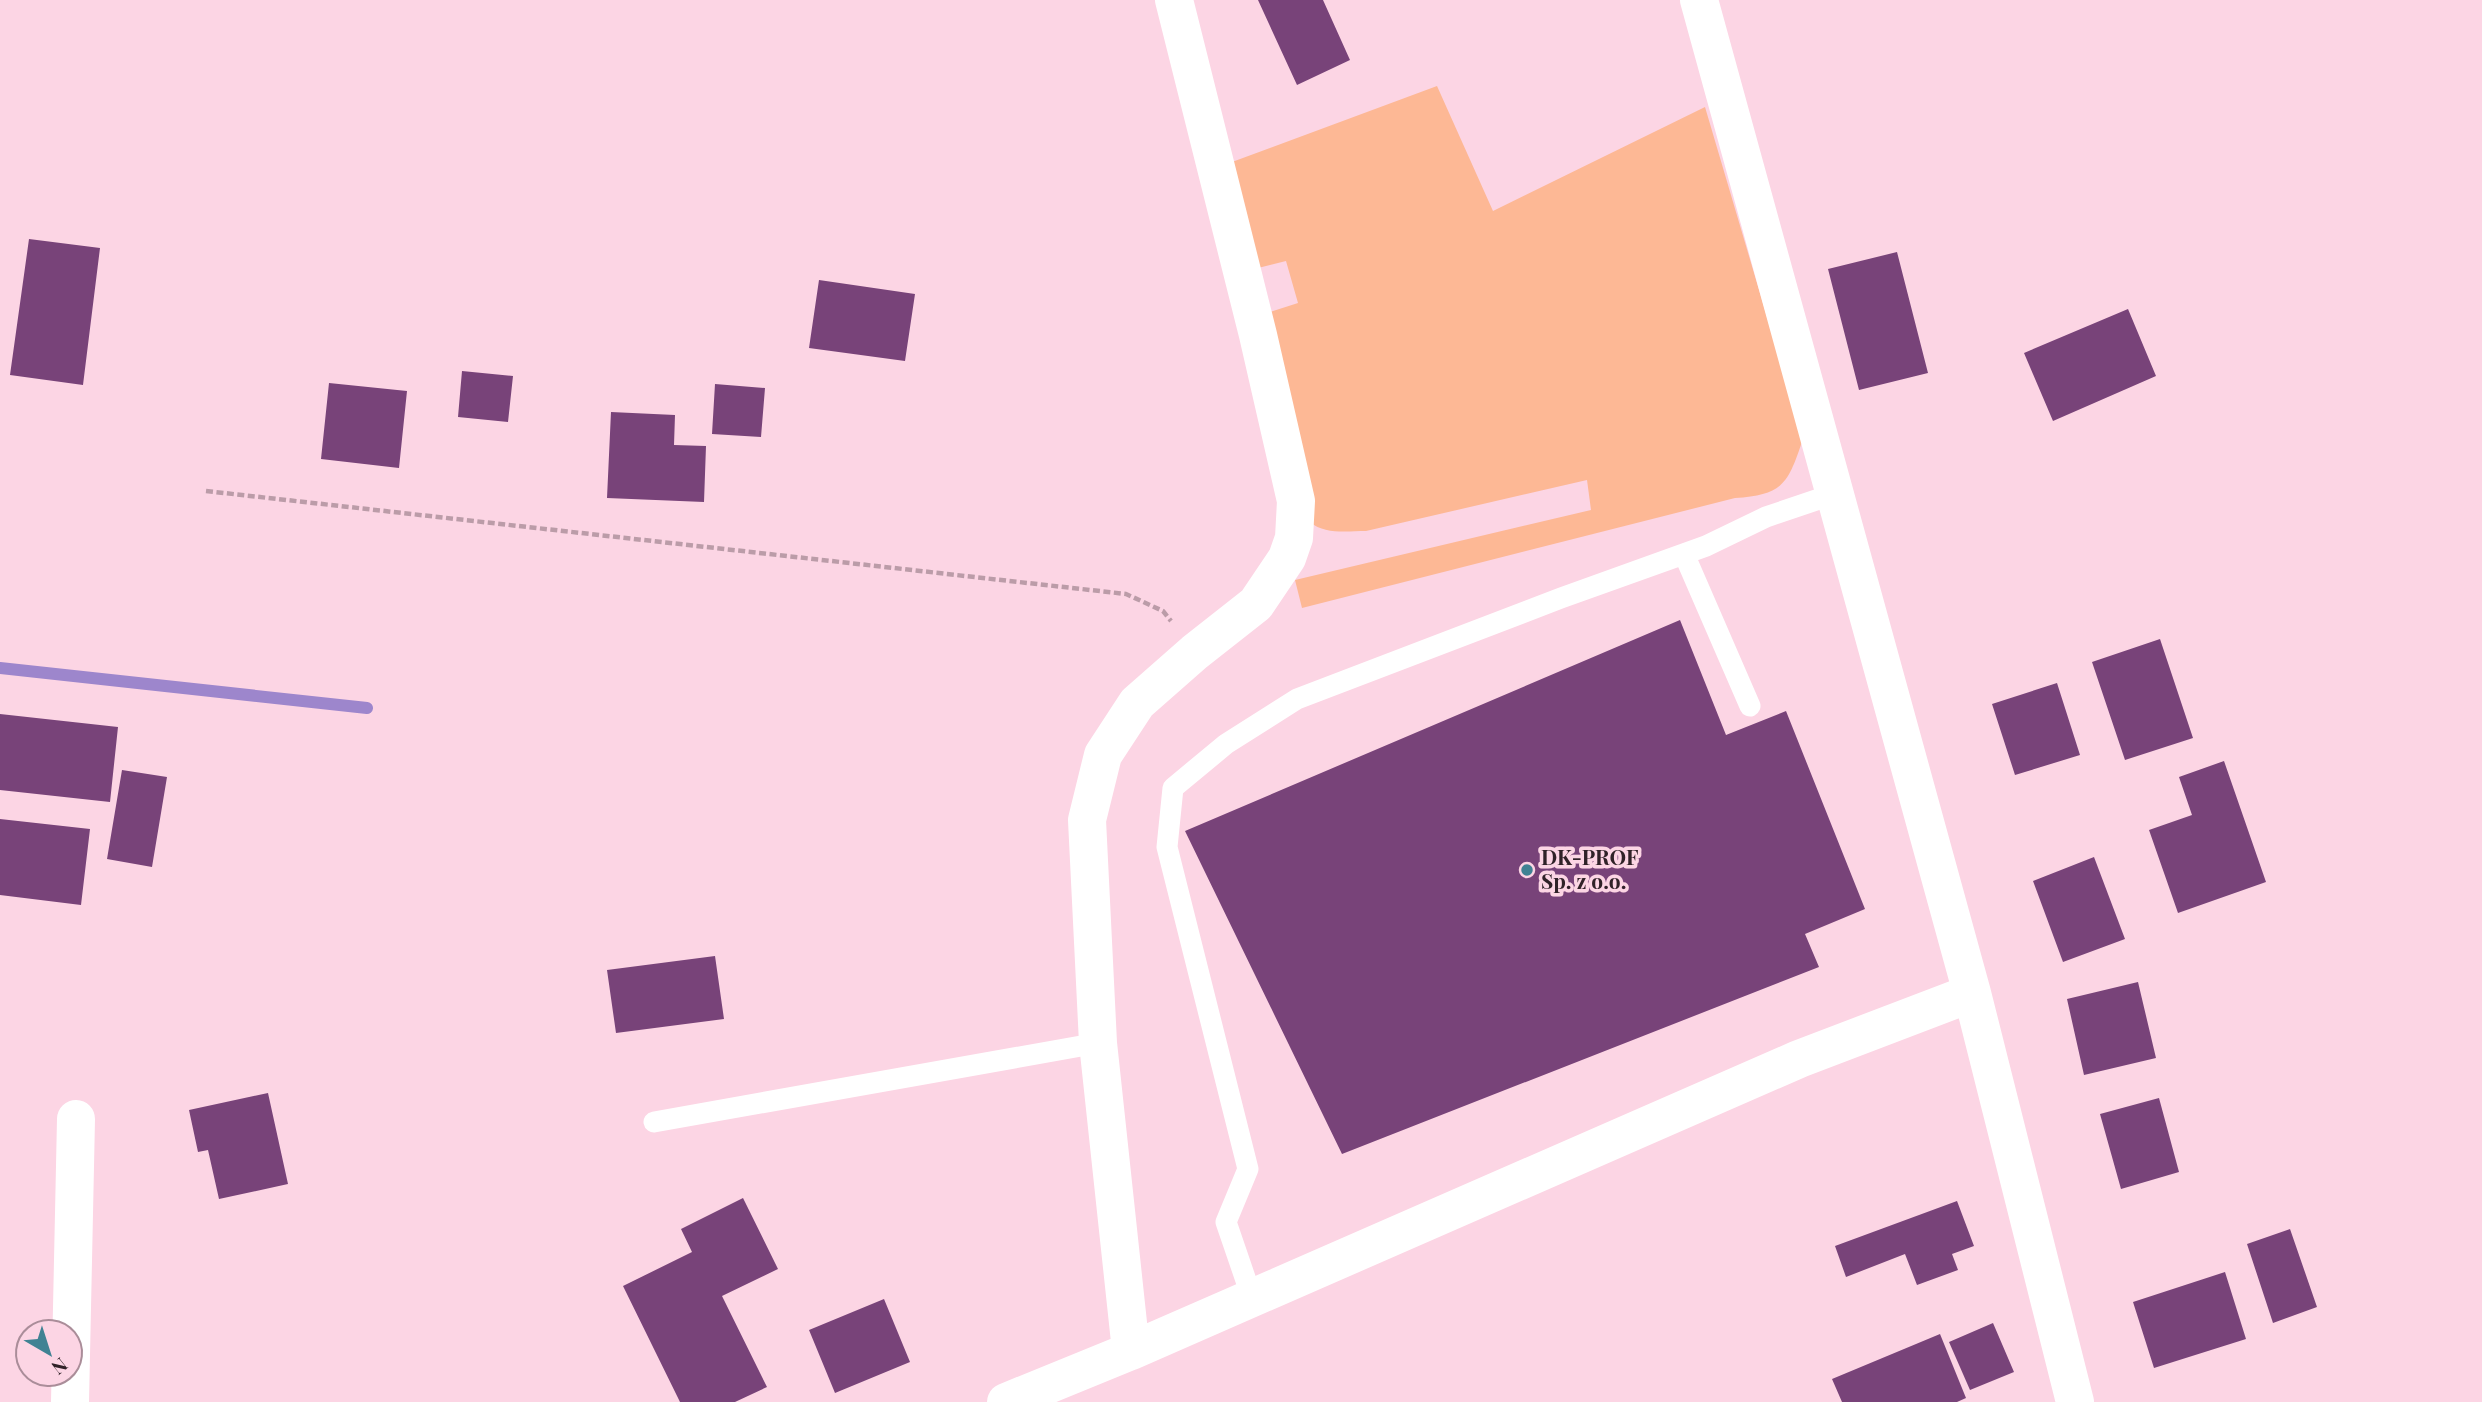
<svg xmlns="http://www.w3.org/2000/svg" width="2482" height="1402" viewBox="0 0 2482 1402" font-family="'Playfair Display',serif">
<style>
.green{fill:#fdb895}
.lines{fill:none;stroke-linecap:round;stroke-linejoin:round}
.stream{stroke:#9d86cc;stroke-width:12}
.building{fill:#784379}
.path{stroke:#bb9ca8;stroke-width:4.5;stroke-dasharray:7 3.5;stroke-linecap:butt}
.service{stroke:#fff;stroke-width:21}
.minor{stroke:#fff;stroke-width:38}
.poi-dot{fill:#408293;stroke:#fcd5e4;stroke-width:2.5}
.labels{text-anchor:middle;stroke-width:7;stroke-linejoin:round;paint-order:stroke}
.poi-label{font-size:21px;font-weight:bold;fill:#302228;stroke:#fcd5e4;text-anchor:start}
</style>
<rect width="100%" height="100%" fill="#fcd5e4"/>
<path class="green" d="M 1437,86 L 1493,211 L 1705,107 L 1803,439 C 1788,483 1784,495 1735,498 L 1302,608 L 1295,580 L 1591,510 L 1587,480 L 1366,531 C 1348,531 1325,535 1310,522 L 1267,313 L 1298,303 L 1286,261 L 1258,268 L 1232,162 Z"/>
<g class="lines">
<path class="stream" d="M 0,668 L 367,708"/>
</g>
<path class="building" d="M 1258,0 L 1323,0 L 1350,60 L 1297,85 Z
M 29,239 L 100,248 L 83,385 L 10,375 Z
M 1897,252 L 1928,373 L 1859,390 L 1828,269 Z
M 819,280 L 915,294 L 905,361 L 809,348 Z
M 2128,309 L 2156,376 L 2053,421 L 2024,353 Z
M 462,371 L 513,376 L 508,422 L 458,417 Z
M 329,383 L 407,391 L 399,468 L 321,459 Z
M 715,384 L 765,388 L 761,437 L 712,434 Z
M 611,412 L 675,415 L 674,445 L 706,446 L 704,502 L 607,498 Z
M 1680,620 L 1726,735 L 1786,711 L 1865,909 L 1805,934 L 1819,967 L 1342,1154 L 1185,831 Z
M 2160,639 L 2193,738 L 2125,760 L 2092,662 Z
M 2057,683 L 2080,755 L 2015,775 L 1992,704 Z
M 0,714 L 118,727 L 110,802 L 0,790 Z
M 2224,761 L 2266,882 L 2178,913 L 2149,830 L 2192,815 L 2179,777 Z
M 122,770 L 167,777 L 152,867 L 107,859 Z
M 0,819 L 90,829 L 81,905 L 0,895 Z
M 2094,857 L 2125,939 L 2063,962 L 2033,881 Z
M 715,956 L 724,1019 L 616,1033 L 607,970 Z
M 2138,982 L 2156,1058 L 2084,1075 L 2067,999 Z
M 268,1093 L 288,1184 L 219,1199 L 208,1150 L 198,1152 L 189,1110 Z
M 2159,1098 L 2179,1172 L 2121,1189 L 2100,1114 Z
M 743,1198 L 778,1269 L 722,1296 L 767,1387 L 735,1402 L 680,1402 L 623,1286 L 692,1252 L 681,1229 Z
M 1957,1201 L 1974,1246 L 1952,1254 L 1958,1270 L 1917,1285 L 1905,1254 L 1846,1277 L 1835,1246 Z
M 2290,1229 L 2317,1307 L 2273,1323 L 2247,1244 Z
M 2225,1272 L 2246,1339 L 2154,1368 L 2133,1302 Z
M 884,1299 L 910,1362 L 835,1393 L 809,1330 Z
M 1993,1323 L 2014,1372 L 1970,1390 L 1949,1342 Z
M 1940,1334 L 1966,1398 L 1957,1402 L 1842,1402 L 1832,1379 Z"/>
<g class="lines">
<path class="path" d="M 206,491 L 1126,594 L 1163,611 L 1171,621"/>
<path class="service" d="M 1684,554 L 1750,706
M 654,1122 L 1098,1043
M 1252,1298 L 1226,1222 L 1248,1169 L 1167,847 L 1173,788 L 1226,744 L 1297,699 L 1561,598 L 1706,546 L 1766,517 L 1834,494"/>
<path class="minor" d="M 1699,0 L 1972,993 L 2075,1402
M 1131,1351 L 1098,1043 L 1087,820 L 1103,755 L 1137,703 L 1195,652 L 1256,604 L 1287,558 L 1294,538 L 1296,501 L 1258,335 L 1174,0
M 70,1402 L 76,1119
M 1006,1402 L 1131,1351 L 1799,1059 L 1972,993"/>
</g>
<circle class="poi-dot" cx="1527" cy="870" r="7"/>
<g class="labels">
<g class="poi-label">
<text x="1541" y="865">DK-PROF<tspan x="1541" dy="24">Sp. z o.o.</tspan></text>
</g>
</g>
<g transform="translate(49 1353) rotate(141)"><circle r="33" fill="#fcd5e4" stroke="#aa8d99" stroke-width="2"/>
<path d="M0-5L12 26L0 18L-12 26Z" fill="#408293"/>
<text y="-10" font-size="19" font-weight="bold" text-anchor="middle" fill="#302228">N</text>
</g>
</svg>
